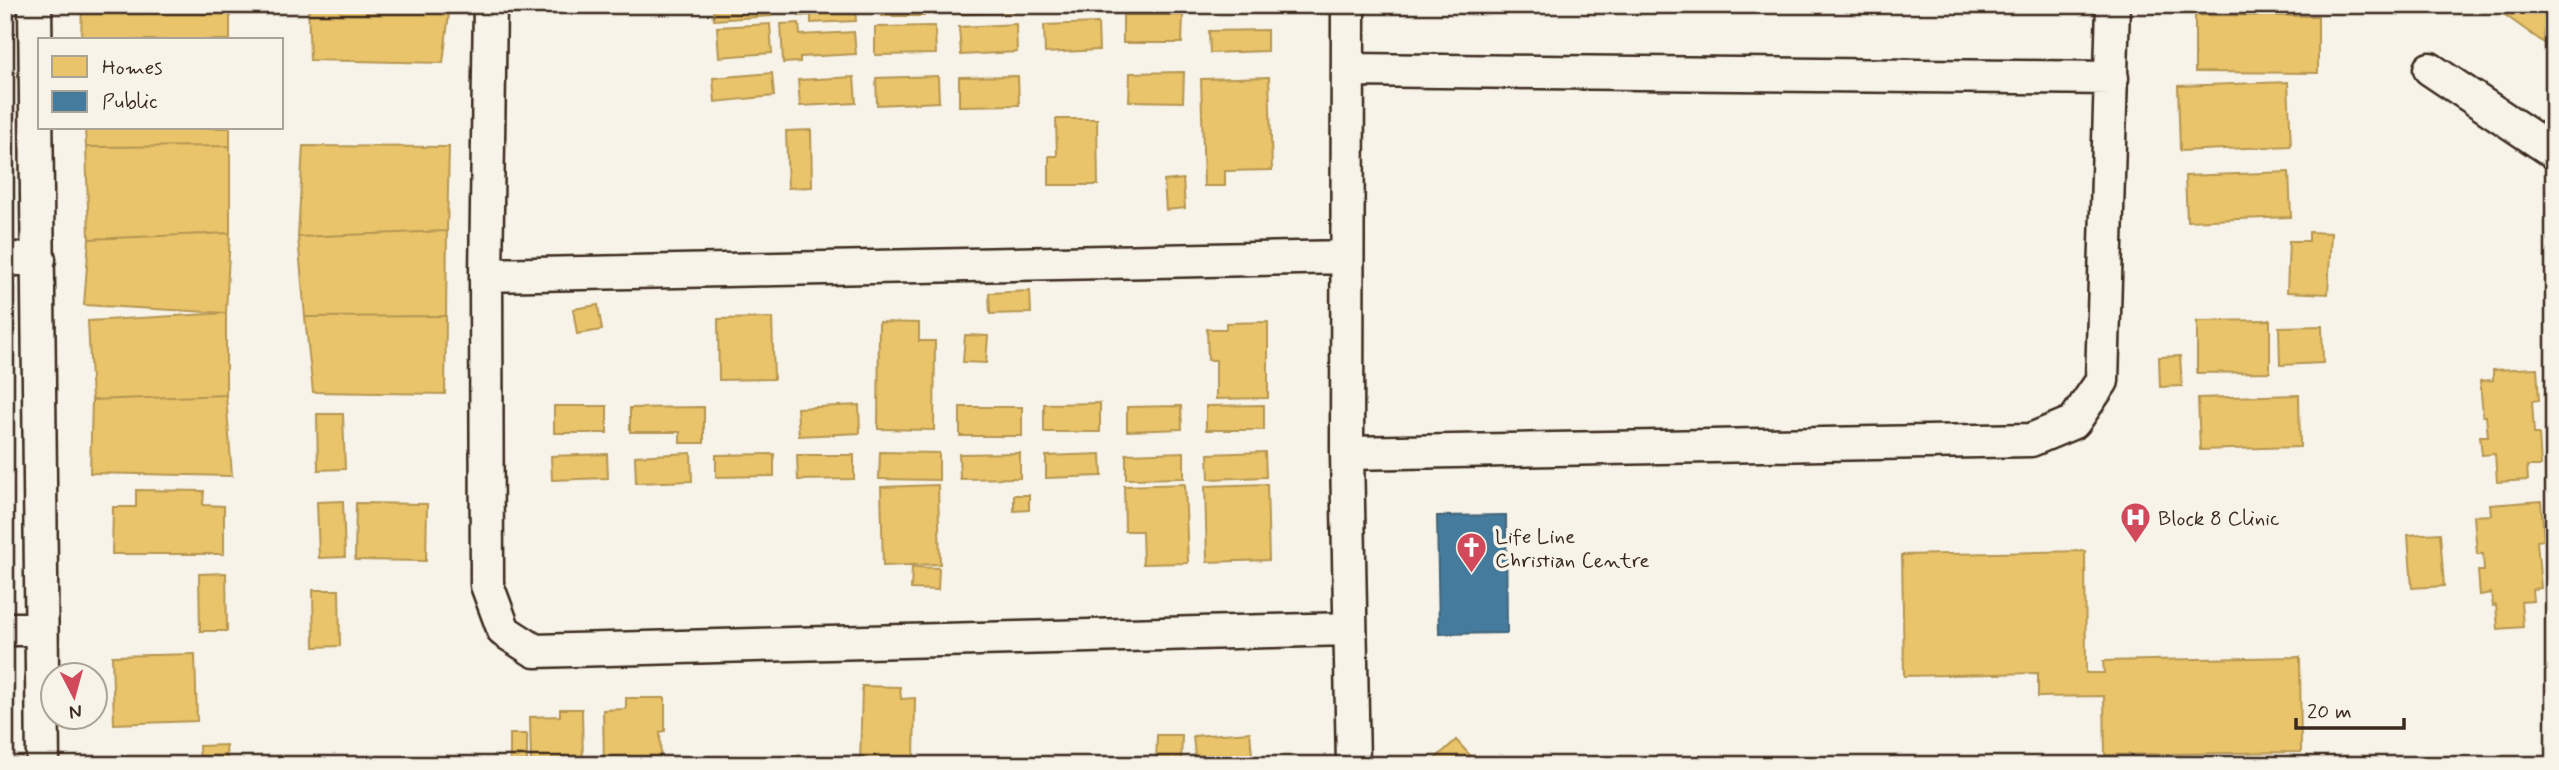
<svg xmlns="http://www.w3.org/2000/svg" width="2559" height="770" viewBox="0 0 2559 770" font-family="Mynerve,sans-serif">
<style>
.homes{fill:#e9c46a;stroke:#b59653;stroke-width:2}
.public{fill:#457b9d;stroke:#426377;stroke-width:2}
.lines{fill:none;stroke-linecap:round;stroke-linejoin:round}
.minor-casing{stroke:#3b2a1e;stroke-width:37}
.minor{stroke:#f7f3e8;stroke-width:32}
.labels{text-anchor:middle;stroke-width:7;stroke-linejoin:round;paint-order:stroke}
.poi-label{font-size:21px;fill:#3b2a1e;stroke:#f7f3e8;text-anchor:start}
</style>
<rect width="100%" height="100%" fill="#f7f3e8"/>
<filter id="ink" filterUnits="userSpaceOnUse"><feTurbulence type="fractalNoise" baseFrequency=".0143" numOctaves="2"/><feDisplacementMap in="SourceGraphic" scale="14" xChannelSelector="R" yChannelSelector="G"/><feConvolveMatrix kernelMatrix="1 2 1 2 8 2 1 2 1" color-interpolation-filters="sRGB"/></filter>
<g filter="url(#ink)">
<path class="homes" d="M 82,5 L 230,5 L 230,40 L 81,40 Z
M 308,5 L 450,5 L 443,63 L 310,60 Z
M 713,5 L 772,5 L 772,16 L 714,20 Z
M 799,5 L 855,5 L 856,21 L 811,23 L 811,15 L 799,16 Z
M 881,5 L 924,5 L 924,16 L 881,16 Z
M 960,5 L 1016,5 L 1016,12 L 960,14 Z
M 1055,5 L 1093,5 L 1093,7 L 1055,9 Z
M 1126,5 L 1184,5 L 1184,7 L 1126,9 Z
M 2491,5 L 2554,5 L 2554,50 Z
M 1123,15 L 1183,15 L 1182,43 L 1123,43 Z
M 2195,15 L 2318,16 L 2318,73 L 2195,72 Z
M 799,23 L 800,35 L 854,32 L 856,54 L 800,57 L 800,62 L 783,63 L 781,24 Z
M 1098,23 L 1099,50 L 1045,53 L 1044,25 Z
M 770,24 L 772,53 L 719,57 L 717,27 Z
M 1016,24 L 1017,52 L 961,55 L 959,27 Z
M 935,26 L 936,54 L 875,55 L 875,27 Z
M 1267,30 L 1267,51 L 1210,53 L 1209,31 Z
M 1184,72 L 1183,102 L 1129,101 L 1130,73 Z
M 772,73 L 774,96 L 715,102 L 713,78 Z
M 938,76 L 939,102 L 877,105 L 876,78 Z
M 1018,76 L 1019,105 L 959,106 L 959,77 Z
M 854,77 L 856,103 L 800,106 L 798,80 Z
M 1269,77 L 1272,170 L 1225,171 L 1225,186 L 1204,186 L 1201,79 Z
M 2288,82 L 2291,146 L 2180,151 L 2178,86 Z
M 1056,119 L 1097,119 L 1098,185 L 1049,185 L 1049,156 L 1057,156 Z
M 85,128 L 230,128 L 230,146 L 86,147 Z
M 811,130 L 812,187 L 788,188 L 786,131 Z
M 230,146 L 230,233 L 89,239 L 86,147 Z
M 303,146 L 449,147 L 447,231 L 298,237 Z
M 2289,172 L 2291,217 L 2187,221 L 2185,176 Z
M 1183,179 L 1185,208 L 1166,210 L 1164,181 Z
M 447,231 L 446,316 L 305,317 L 298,237 Z
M 2309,232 L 2331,233 L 2328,294 L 2287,292 L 2289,241 L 2309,241 Z
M 230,233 L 226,313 L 84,305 L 89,239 Z
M 1030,291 L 1031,313 L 990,314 L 989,293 Z
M 598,305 L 602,330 L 577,334 L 573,309 Z
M 226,313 L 226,395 L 92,400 L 88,321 Z
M 446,316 L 445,394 L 313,392 L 305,317 Z
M 772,318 L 774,379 L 719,380 L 718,319 Z
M 2270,320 L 2270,372 L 2197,373 L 2197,321 Z
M 879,322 L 919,323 L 919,341 L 935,341 L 934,430 L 878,429 Z
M 1268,322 L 1268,398 L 1216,399 L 1216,360 L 1208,360 L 1207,329 L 1226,329 L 1226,323 Z
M 2322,326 L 2323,363 L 2280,365 L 2279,327 Z
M 965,335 L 988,336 L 986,363 L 963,362 Z
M 2180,356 L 2182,386 L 2160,387 L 2159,357 Z
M 2537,368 L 2539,400 L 2532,401 L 2534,434 L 2539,434 L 2541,466 L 2527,466 L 2528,480 L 2497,482 L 2495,454 L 2482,455 L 2480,436 L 2488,436 L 2486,416 L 2483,416 L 2480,381 L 2493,380 L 2493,370 Z
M 226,395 L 232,476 L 90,473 L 92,400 Z
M 2299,395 L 2300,447 L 2200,450 L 2198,398 Z
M 1100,403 L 1100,432 L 1044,432 L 1044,404 Z
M 859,405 L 860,433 L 799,436 L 797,408 Z
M 1264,405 L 1264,430 L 1206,430 L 1206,406 Z
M 554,406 L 607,406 L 607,433 L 554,433 Z
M 1181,406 L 1182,429 L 1127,431 L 1127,407 Z
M 704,407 L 704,443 L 680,443 L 680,432 L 630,432 L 630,408 Z
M 960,407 L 1022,407 L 1022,436 L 960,436 Z
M 317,414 L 343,414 L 345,469 L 318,470 Z
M 880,452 L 939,453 L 939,480 L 879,479 Z
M 1184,452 L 1184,478 L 1126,479 L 1126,454 Z
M 1265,452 L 1266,477 L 1209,479 L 1208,454 Z
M 691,453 L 692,481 L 636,483 L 635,456 Z
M 1020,453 L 1020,478 L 960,479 L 959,454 Z
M 607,454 L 608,478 L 552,480 L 551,456 Z
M 774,454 L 774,476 L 716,477 L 716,455 Z
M 1101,454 L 1102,476 L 1046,478 L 1046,456 Z
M 797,455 L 854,455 L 854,479 L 798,480 Z
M 1185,484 L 1188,563 L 1143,564 L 1142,531 L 1125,531 L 1124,486 Z
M 1267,484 L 1269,560 L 1207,562 L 1205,486 Z
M 938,485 L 940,564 L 883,566 L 881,487 Z
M 136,490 L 204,491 L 203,505 L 224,506 L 224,554 L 112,554 L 113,507 L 136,507 Z
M 1014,495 L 1029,495 L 1029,510 L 1014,511 Z
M 343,501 L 345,557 L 319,558 L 317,502 Z
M 2541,501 L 2544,540 L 2537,541 L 2541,588 L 2532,589 L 2533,601 L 2521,602 L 2523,627 L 2498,629 L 2496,605 L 2493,606 L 2491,593 L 2480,595 L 2478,571 L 2484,571 L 2483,554 L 2477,554 L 2474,516 L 2491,515 L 2490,505 Z
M 356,503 L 427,504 L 426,561 L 355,560 Z
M 2440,533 L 2444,586 L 2412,588 L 2408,535 Z
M 2085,551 L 2086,673 L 2104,673 L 2103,661 L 2300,657 L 2301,752 L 2105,755 L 2104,696 L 2038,697 L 2038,673 L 1904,676 L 1902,555 Z
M 912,567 L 939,568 L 938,590 L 911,589 Z
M 226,573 L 227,631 L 200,631 L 199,574 Z
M 313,590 L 339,590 L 340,646 L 314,647 Z
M 195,654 L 197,721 L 114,724 L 112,656 Z
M 862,686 L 900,687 L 901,699 L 915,698 L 914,765 L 860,765 Z
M 626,698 L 665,698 L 665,731 L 660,732 L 661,765 L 604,765 L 603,710 L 626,709 Z
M 560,709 L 582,709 L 583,765 L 531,765 L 530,717 L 560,716 Z
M 1250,732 L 1253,765 L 1196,765 L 1193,736 Z
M 510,734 L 527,734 L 527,765 L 510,765 Z
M 1157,735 L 1182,735 L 1181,765 L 1156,765 Z
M 1456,740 L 1479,765 L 1439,765 L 1435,759 Z
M 226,745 L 227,765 L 200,765 L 199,746 Z"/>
<path class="public" d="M 1506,515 L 1507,633 L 1439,634 L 1437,516 Z"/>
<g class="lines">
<defs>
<path id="minor" d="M 35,5 L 43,765
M 490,5 L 486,275 L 487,585 L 504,631 L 535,651 L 1349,629
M 1348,5 L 1347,453 L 1353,765
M 2430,69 L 2554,152
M 1349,70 L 2112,78
M 5,259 L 39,259
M 486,275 L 1346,257
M 1347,453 L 2031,440 L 2074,422 L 2102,381 L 2113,5
M 5,629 L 41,629"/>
</defs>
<use href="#minor" class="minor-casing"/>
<use href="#minor" class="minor"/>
</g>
</g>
<defs>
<symbol id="hospital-pin" viewBox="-11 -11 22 30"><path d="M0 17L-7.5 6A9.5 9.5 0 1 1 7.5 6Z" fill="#d1495b" stroke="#f7f3e8"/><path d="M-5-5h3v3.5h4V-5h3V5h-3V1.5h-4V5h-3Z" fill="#fff"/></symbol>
<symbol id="church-pin" viewBox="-11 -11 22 30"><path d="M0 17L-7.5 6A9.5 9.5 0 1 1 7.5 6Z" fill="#d1495b" stroke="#f7f3e8"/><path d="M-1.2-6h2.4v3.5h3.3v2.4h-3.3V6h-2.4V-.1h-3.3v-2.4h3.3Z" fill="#fff"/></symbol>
</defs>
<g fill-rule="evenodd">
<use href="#hospital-pin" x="2118" y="500" width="35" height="47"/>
<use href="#church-pin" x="1454" y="530" width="35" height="47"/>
</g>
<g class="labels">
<g class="poi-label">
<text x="2158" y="525">Block 8 Clinic</text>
<text x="1495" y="543">Life Line<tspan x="1495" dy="24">Christian Centre</tspan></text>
</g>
</g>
<rect width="2559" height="770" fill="none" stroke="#f7f3e8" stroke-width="28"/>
<rect x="14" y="14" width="2531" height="742" fill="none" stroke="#3b2a1e" stroke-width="2.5" filter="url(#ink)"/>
<rect x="38" y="38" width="245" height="91" fill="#f7f3e8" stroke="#aca397" stroke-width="2"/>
<rect x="52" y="56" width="35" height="21" fill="#e9c46a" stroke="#aca397" stroke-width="2"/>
<text x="102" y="74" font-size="21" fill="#3b2a1e">Homes</text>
<rect x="52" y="91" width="35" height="21" fill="#457b9d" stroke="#aca397" stroke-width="2"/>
<text x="102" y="108" font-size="21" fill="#3b2a1e">Public</text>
<g transform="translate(74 696) rotate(174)"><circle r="33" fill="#f7f3e8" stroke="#aca397" stroke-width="2"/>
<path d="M0-5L12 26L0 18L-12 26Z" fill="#d1495b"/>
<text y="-10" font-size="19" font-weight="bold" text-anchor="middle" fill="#3b2a1e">N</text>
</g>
<path d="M2296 718v10h108v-10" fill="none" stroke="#3b2a1e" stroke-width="3.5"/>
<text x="2307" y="718" font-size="21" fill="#3b2a1e" stroke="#f7f3e8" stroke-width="5" paint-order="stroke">20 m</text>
</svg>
